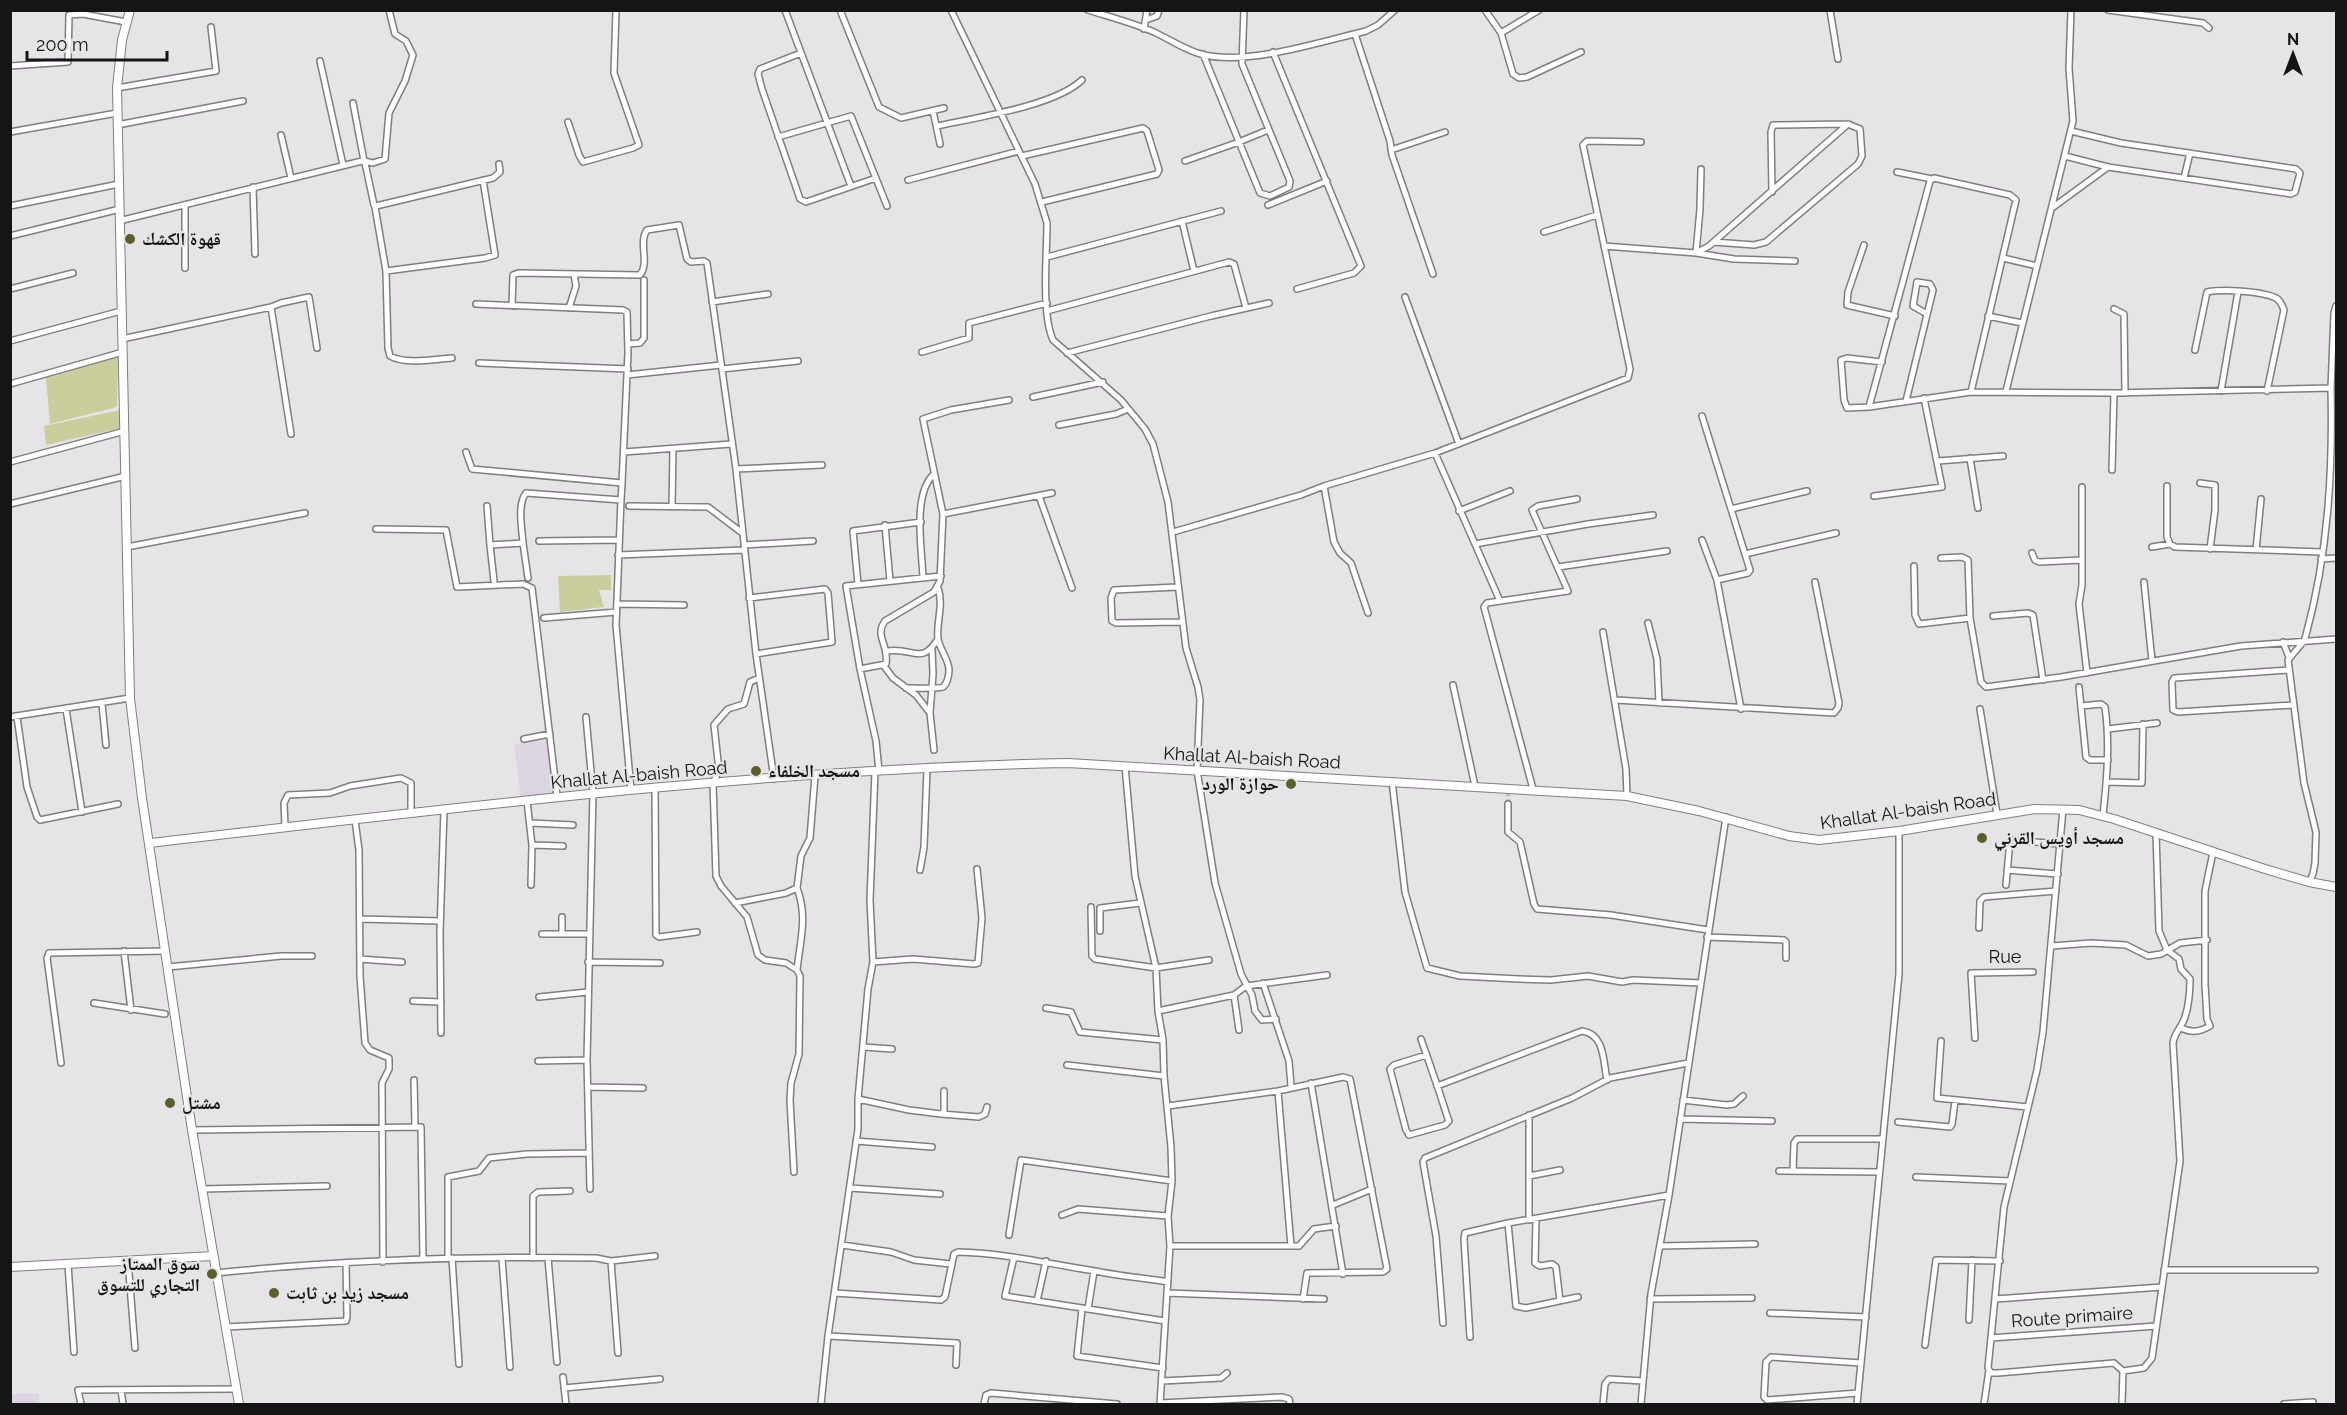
<svg xmlns="http://www.w3.org/2000/svg" width="2347" height="1415" viewBox="0 0 2347 1415" font-family="Raleway,'Noto Naskh Arabic',sans-serif">
<style>
.built{fill:#ddd5df}
.green{fill:#cace9c}
.lines{fill:none;stroke-linecap:round;stroke-linejoin:round}
.street-tunnel{stroke:#c8c5c8;stroke-width:5;stroke-dasharray:5 2.5;stroke-linecap:butt}
.street-casing{stroke:#807d81;stroke-width:8}
.secondary-casing{stroke:#807d81;stroke-width:10}
.street{stroke:#fff;stroke-width:5}
.secondary{stroke:#fff;stroke-width:8}
.poi-dot{fill:#5c5f2c;stroke:#e7e4e8;stroke-width:2}
.labels{text-anchor:middle;stroke-width:4.5;stroke-linejoin:round;paint-order:stroke}
.poi-label{font-size:18px;font-weight:bold;fill:#161516;stroke:#e7e4e8;text-anchor:start}
.street-label{font-size:18px;fill:#161516;stroke:#e7e4e8}
</style>
<rect width="100%" height="100%" fill="#e7e4e8"/>
<path class="built" d="M 549,740 L 554,794 L 521,799 L 514,744 Z
M 11,1394 L 39,1394 L 39,1404 L 11,1404 Z"/>
<path class="green" d="M 118,357 L 117,407 L 50,424 L 46,378 Z
M 120,410 L 121,428 L 46,445 L 44,426 Z
M 611,575 L 611,590 L 599,590 L 604,607 L 560,612 L 558,576 Z"/>
<g class="lines">
<path class="street-tunnel" d="M 1508,804 L 1508,794"/>
<defs>
<path id="street" d="M 785,10 L 851,186
M 840,10 L 879,107 L 901,118 L 944,108
M 951,10 L 1035,184 L 1047,223 C 1047,254 1041,313 1053,340 L 1121,400 L 1145,429 L 1153,444 L 1168,502 L 1186,648 L 1198,687 L 1200,700 L 1197,770 L 1215,883 L 1241,974 L 1252,995 L 1255,1011 L 1262,1020 L 1276,1019
M 1088,10 C 1110,17 1133,23 1154,32 C 1171,40 1186,51 1204,55 C 1250,65 1320,42 1366,31 L 1378,25 L 1395,10
M 1485,10 L 1501,33 L 1513,74 L 1519,78 L 1527,77 L 1581,52
M 1830,10 L 1838,59
M 2108,10 L 2203,23 L 2209,28
M 1146,20 L 1157,16 L 1159,10
M 1144,29 L 1147,10
M 1501,33 L 1539,10
M 1355,34 L 1390,141 L 1392,155 L 1433,274
M 1273,52 L 1361,266 L 1354,273 L 1297,289
M 801,53 L 760,69 L 758,74 L 762,89 L 800,199 L 806,202 L 876,178
M 1203,54 L 1260,193 L 1270,196 L 1289,187 L 1290,181 L 1242,64 L 1244,10
M 320,61 L 343,165
M 10,66 L 68,62 L 69,15 L 83,14 L 126,22
M 117,88 L 216,71 L 211,27
M 353,103 L 364,161 L 373,163 L 385,159 L 389,113 L 405,81 L 413,55 L 406,41 L 395,34 L 389,10
M 933,111 L 940,144
M 568,122 L 579,155 L 583,162 L 633,148 L 639,145 L 614,73 L 616,10
M 117,125 L 243,101
M 937,126 C 974,118 1055,106 1082,80
M 10,132 L 117,113
M 281,135 L 291,178
M 778,137 L 851,116 L 887,206
M 1391,150 L 1445,132
M 1022,156 L 1143,128 L 1147,131 L 1159,170 L 1157,174 L 1042,202
M 2065,156 L 2108,167 L 2291,194 L 2295,192 L 2300,173 L 2296,169 L 2121,143 L 2071,131
M 1185,161 L 1239,142 L 1268,130
M 1897,172 L 1932,179
M 2184,178 L 2190,153
M 908,180 L 1019,151
M 253,187 L 255,254
M 185,205 L 185,268
M 1268,205 L 1327,181
M 10,206 L 119,184
M 375,207 L 386,271 L 388,348 L 390,356 C 407,365 434,359 452,358
M 2052,208 L 2108,167
M 119,221 L 362,161 L 365,163 L 374,205 L 376,206 L 493,178 L 500,172 L 499,164
M 1182,221 L 1194,271
M 1544,232 L 1597,215
M 10,236 L 120,209
M 1714,242 L 1754,245 L 1766,242 L 1858,164 L 1862,156 L 1860,129 L 1848,124 L 1773,125 L 1771,132 L 1772,192
M 1864,245 L 1848,292 L 1847,305 L 1895,316
M 1604,246 L 1696,253 L 1700,209 L 1701,169
M 1047,257 L 1221,211
M 2003,258 L 2037,266
M 1795,261 L 1734,259 L 1696,253 L 1709,246 L 1848,124
M 386,271 L 485,258 L 495,255 L 483,180
M 10,289 L 73,273
M 1405,297 L 1459,444
M 712,302 L 768,294
M 512,306 L 513,275 L 518,273 L 640,275 C 650,263 638,242 647,230 L 679,225 L 687,259 L 691,262 L 704,261 L 707,263 L 736,469 L 756,654 L 774,779
M 271,307 L 281,303 L 309,297 L 317,348
M 569,308 L 576,286 L 574,274
M 2114,309 L 2124,314 L 2125,393
M 1047,311 L 1229,262 L 1234,264 L 1246,308
M 1988,316 L 2022,323
M 122,339 L 271,307 L 291,434
M 10,341 L 121,311
M 628,344 L 640,343 L 644,338 L 644,280
M 2195,350 L 2207,292 C 2222,289 2262,291 2276,298 C 2281,301 2282,305 2284,310 L 2267,391
M 922,352 L 969,338 L 969,323 L 1047,303
M 1067,353 L 1211,316 L 1269,303
M 1882,362 L 1847,358 L 1841,360 L 1844,400 L 1847,408 L 1869,407 L 1971,392 L 2114,393 L 2331,388 C 2333,472 2328,554 2306,635 L 2304,641 L 2288,660 L 2304,783 L 2316,832 L 2315,863 L 2313,874 L 2309,882
M 479,363 L 628,369
M 722,369 L 798,361
M 627,375 L 721,365
M 10,384 L 123,352
M 2331,388 L 2334,313 L 2336,306
M 2006,391 L 2073,121 L 2069,68 L 2071,10
M 2221,391 L 2238,292
M 1033,397 L 1103,382
M 1906,401 L 1933,290 L 1930,284 L 1917,282 L 1913,306 L 1927,314
M 1869,407 L 1930,181 L 1934,178 L 2010,195 L 2016,200 L 1971,392
M 1702,416 L 1750,570 L 1748,573 L 1717,580
M 1059,425 L 1116,414 L 1128,409
M 466,452 L 472,469 L 622,483 L 628,353 L 627,312 L 623,310 L 476,304
M 624,452 L 731,444
M 1435,453 L 1500,601
M 1970,458 L 1978,508
M 1938,461 L 2003,456
M 10,462 L 125,431
M 736,469 L 822,465
M 2112,470 L 2114,393
M 2200,483 L 2215,485 L 2215,510 L 2210,549
M 1324,486 L 1334,542 L 1340,553 L 1351,563 L 1368,613
M 2167,486 L 2167,537 L 2170,544 L 2175,547 L 2322,552
M 2082,487 L 2082,585 L 2079,604 L 2087,673
M 1039,496 L 1072,588
M 1874,496 L 1942,487 L 1924,398
M 621,500 L 622,483
M 10,504 L 126,476
M 487,506 L 490,545 L 523,543 C 522,529 517,504 526,493 L 621,500 L 616,625 L 631,790
M 629,506 L 708,507 L 741,532
M 672,507 L 673,449
M 1731,509 L 1807,491
M 1459,511 L 1510,491
M 943,514 L 1052,493
M 885,525 L 890,581
M 376,529 L 446,530 L 457,587 L 523,584 L 532,588 L 557,796
M 1173,532 L 1301,495 L 1324,486 L 1435,453 L 1628,378 L 1630,369 L 1583,145 L 1587,141 L 1641,142
M 1702,540 L 1717,580 L 1741,709
M 539,541 L 619,540
M 523,543 L 528,578
M 1475,544 L 1588,524 L 1653,515
M 490,545 L 494,581
M 744,545 L 813,541
M 127,547 L 305,513
M 2152,547 L 2170,544
M 2256,550 L 2261,499
M 2032,553 L 2035,560 L 2039,562 L 2082,560
M 1745,554 L 1836,533
M 618,555 L 744,550
M 1941,558 L 1962,557 L 1968,560 L 1970,618 L 1981,682 L 1986,687 L 2061,677 L 2241,646 L 2336,639
M 2321,559 L 2336,558
M 1914,566 L 1915,615 L 1919,624 L 1970,618
M 1558,567 L 1667,551
M 923,578 C 922,550 912,494 934,474
M 2144,582 L 2152,661
M 858,584 L 853,531 L 921,522
M 1177,587 L 1114,590 L 1111,598 L 1112,621 L 1116,623 L 1182,622
M 749,598 L 825,589 L 828,593 L 832,642 L 756,654
M 617,604 L 684,605
M 1993,616 L 2028,613 L 2033,615 L 2043,680
M 544,618 L 616,612
M 1648,623 L 1657,659 L 1659,703
M 1603,632 L 1626,769 L 1627,796
M 2283,642 L 2289,657
M 888,651 C 913,647 921,666 938,639
M 884,666 L 893,678 L 916,695 L 930,713 L 933,674 L 932,649
M 860,669 L 886,664 C 889,644 874,636 885,621 L 934,592 L 940,581 L 943,514 L 923,419 L 951,410 L 1009,400
M 2289,670 L 2174,678 L 2172,682 L 2173,710 L 2178,712 L 2294,705
M 759,678 L 750,682 L 744,704 L 728,709 L 714,725 L 719,770 L 713,783 L 716,876 L 721,886 L 747,917 L 758,955 L 765,960 L 786,963 L 797,970 L 800,976 L 799,1054 L 791,1083 L 790,1100 L 794,1172
M 1453,685 L 1475,786
M 2079,687 L 2086,757 L 2090,760 L 2108,760
M 906,688 C 911,688 940,689 943,687 C 947,684 949,676 949,670 C 949,660 940,650 938,639 C 936,622 944,605 938,588
M 1616,700 L 1834,713 L 1838,708 L 1839,703 L 1815,582
M 102,704 L 106,745
M 2081,706 L 2101,704 L 2105,707 C 2110,743 2107,779 2103,815
M 66,709 L 82,812
M 1980,709 L 1997,814
M 930,713 L 934,750
M 10,717 L 130,698
M 17,717 L 27,787 L 37,817 L 40,820 L 118,804
M 586,717 L 593,793 L 587,1060 L 590,1189
M 2108,729 L 2157,723
M 524,739 L 550,734
M 1125,766 L 1135,876 L 1156,968 L 1158,1011 L 1163,1040 L 1164,1076 L 1171,1147 L 1172,1181 L 1168,1216 L 1170,1246 L 1160,1404
M 879,771 L 876,741 L 860,669 L 846,586 L 941,576
M 1392,781 L 1405,892 L 1427,968 L 1460,976 L 1519,979 L 1551,980 L 1588,976 L 1622,982 L 1633,980 L 1701,983
M 2107,782 L 2142,783 L 2143,724
M 655,788 L 656,935 L 659,937 L 697,932
M 1533,789 L 1484,607 L 1487,603 L 1568,591 L 1532,510 L 1538,506 L 1577,499
M 527,801 L 532,845 L 531,885
M 1508,804 L 1508,832 L 1520,842 L 1534,904 L 1537,909 L 1611,915 L 1708,930
M 2063,809 L 2043,1032 L 2037,1070 L 2004,1207 L 1988,1368 L 1991,1373 L 1998,1373 L 2114,1363 L 2123,1371 L 2122,1404
M 355,820 L 359,850 L 360,976 L 365,1043 L 370,1050 L 389,1058 L 389,1069 L 382,1083 L 383,1262
M 531,823 L 573,825
M 285,827 L 284,803 L 288,795 L 330,793 L 350,786 L 401,778 L 411,783 L 411,813
M 532,845 L 563,846
M 920,870 L 924,847 L 927,769
M 2007,870 L 2058,874
M 2006,885 L 2010,840 L 2060,844
M 797,888 C 808,917 800,941 797,970
M 735,903 L 786,893 L 797,888 L 801,856 L 810,838 L 815,776
M 1091,907 L 1092,956 L 1095,959 L 1156,968 L 1209,960
M 360,919 L 440,921
M 1979,928 L 1980,901 L 1984,897 L 2056,891
M 1100,931 L 1100,908 L 1140,903
M 542,934 L 589,934
M 562,934 L 562,917
M 1707,937 L 1784,940 L 1786,942 L 1786,958
M 2052,946 L 2091,943 L 2126,945 L 2148,956 L 2161,954 L 2180,943 L 2207,940
M 124,951 L 131,1010
M 360,959 L 402,962
M 588,962 L 660,963
M 873,962 L 913,959 L 974,964 L 978,963 L 982,918 L 977,869
M 168,967 L 281,956 L 312,956
M 1263,983 L 1289,1061 L 1291,1086
M 1234,995 L 1239,1030
M 539,997 L 588,992
M 413,1001 L 441,1002
M 94,1003 L 165,1014
M 1046,1008 L 1071,1012 L 1080,1032 L 1163,1040
M 1158,1011 L 1234,995 L 1246,986 L 1327,975
M 2181,1028 C 2192,1033 2199,1032 2210,1026 L 2207,1019 L 2205,984 L 2205,891 L 2213,852
M 441,1033 L 440,932 L 444,810
M 1975,1038 L 1971,973 L 2033,972
M 1421,1039 C 1430,1065 1439,1090 1447,1116 L 1449,1121 L 1445,1125 L 1409,1135 L 1406,1130 L 1390,1069 L 1394,1065 L 1426,1055
M 1941,1041 L 1937,1098 L 2028,1107
M 864,1047 L 892,1049
M 538,1061 L 587,1060
M 61,1063 L 47,958 L 49,953 L 166,951
M 1067,1065 L 1164,1076
M 414,1080 L 415,1126
M 1311,1083 L 1343,1274
M 1437,1086 L 1582,1031 C 1605,1034 1603,1061 1607,1080
M 588,1087 L 643,1088
M 1278,1091 L 1291,1246
M 858,1099 L 909,1110 L 941,1114 L 944,1111 L 944,1091
M 1683,1100 L 1727,1105 L 1734,1104 L 1743,1096
M 1168,1106 L 1278,1091 L 1343,1077 L 1350,1079 L 1387,1269 L 1383,1272 L 1307,1273 L 1303,1299
M 941,1114 L 979,1117 L 985,1114 L 987,1107
M 1680,1119 L 1772,1121
M 1898,1122 L 1950,1127 L 1952,1124 L 1955,1101
M 192,1130 L 421,1127 L 423,1259
M 856,1141 L 932,1147
M 1779,1171 L 1879,1172
M 1793,1171 L 1794,1143 L 1797,1139 L 1881,1139
M 1529,1176 L 1560,1170
M 1916,1177 L 2010,1181
M 850,1188 L 940,1194
M 202,1189 L 327,1186
M 1333,1205 L 1372,1189
M 1062,1215 L 1078,1209 L 1168,1216
M 1536,1219 L 1535,1263 L 1540,1266 L 1552,1264 L 1556,1267 L 1560,1301
M 1529,1220 L 1529,1115
M 1508,1223 L 1516,1306 L 1526,1308 L 1578,1297
M 1009,1235 L 1021,1160 L 1172,1181
M 842,1245 L 891,1252 L 914,1260 L 951,1264
M 1170,1246 L 1299,1246 L 1314,1229 L 1336,1226
M 1660,1246 L 1755,1244
M 1014,1257 L 1005,1296 L 1037,1301
M 448,1258 L 448,1177 L 479,1171 L 489,1158 L 527,1154 L 588,1153
M 452,1258 L 459,1364
M 502,1258 L 510,1367
M 533,1258 L 533,1196 L 538,1192 L 570,1191
M 548,1258 L 557,1362
M 128,1261 L 135,1348
M 611,1261 L 655,1256
M 1046,1261 L 1037,1301 L 1165,1321
M 68,1264 L 74,1352
M 2164,1270 L 2315,1270
M 216,1273 C 342,1260 469,1256 596,1258 L 611,1261 L 618,1353
M 835,1293 L 941,1300 L 945,1297 L 954,1254 L 958,1252 C 1005,1253 1049,1264 1095,1271 C 1119,1276 1144,1278 1168,1282
M 1167,1293 L 1324,1299
M 1650,1299 L 1752,1298
M 1995,1299 L 2162,1287
M 1082,1309 L 1077,1356 L 1163,1368
M 1088,1309 L 1094,1271
M 1770,1313 L 1866,1317
M 1969,1320 L 1972,1260
M 1443,1323 L 1436,1236 L 1423,1162 L 1425,1158 L 1572,1098 L 1610,1078 L 1688,1063
M 225,1327 L 346,1321 L 347,1317 L 346,1264
M 828,1336 L 957,1343 L 956,1365
M 1470,1337 L 1464,1239 L 1465,1233 L 1508,1223 L 1669,1195
M 1991,1338 L 2156,1326
M 1925,1345 L 1936,1260 L 2000,1261
M 2123,1371 L 2144,1368 L 2152,1358 L 2180,1161 L 2173,1043 C 2174,1033 2182,1027 2185,1017 C 2189,1005 2190,991 2190,979 L 2181,969 L 2179,959 L 2167,950 L 2159,931 L 2156,832
M 563,1377 L 566,1404
M 1162,1381 L 1221,1378 L 1227,1373
M 564,1388 L 660,1379
M 121,1390 L 123,1404
M 1858,1393 L 1767,1400 L 1764,1397 L 1766,1362 L 1771,1357 L 1861,1363
M 1160,1403 L 1282,1397 L 1289,1399 L 1290,1404
M 81,1404 L 78,1390 L 236,1389
M 821,1404 L 828,1336 L 858,1129 L 858,1099 L 868,989 L 873,962 L 870,900 L 875,772
M 984,1404 L 986,1395 L 991,1393 L 1117,1404
M 1603,1404 L 1605,1384 L 1609,1379 L 1643,1381
M 1641,1404 L 1651,1294 L 1669,1195 L 1726,817
M 1857,1404 L 1899,974 L 1899,831
M 1984,1404 L 1989,1370
M 2284,1404 L 2313,1402"/>
<path id="secondary" d="M 130,10 L 122,40 L 117,88 L 130,698 L 142,798 L 192,1130 L 239,1404
M 150,843 C 455,808 761,769 1068,763 L 1627,796 L 1699,811 L 1789,836 L 1819,840 L 1899,831 L 2035,809 L 2079,810 L 2114,819 L 2265,869 L 2309,882 L 2336,887
M 10,1267 L 213,1256"/>
</defs>
<use href="#street" class="street-casing"/>
<use href="#secondary" class="secondary-casing"/>
<use href="#street" class="street"/>
<use href="#secondary" class="secondary"/>
</g>
<g class="poi-dot">
<circle cx="130" cy="239" r="6"/>
<circle cx="756" cy="771" r="6"/>
<circle cx="1291" cy="784" r="6"/>
<circle cx="1982" cy="838" r="6"/>
<circle cx="170" cy="1103" r="6"/>
<circle cx="212" cy="1274" r="6"/>
<circle cx="274" cy="1293" r="6"/>
</g>
<g class="labels">
<g class="poi-label">
<text x="142" y="245">قهوة الكشك</text>
<text x="768" y="777">مسجد الخلفاء</text>
<text x="1279" y="790" text-anchor="end">حوازة الورد</text>
<text x="1994" y="844">مسجد أويس القرني</text>
<text x="182" y="1109">مشتل</text>
<text x="200" y="1270" text-anchor="end">سوق الممتاز<tspan x="200" dy="21">التجاري للتسوق</tspan></text>
<text x="286" y="1299">مسجد زيد بن ثابت</text>
</g>
<g class="street-label">
<text transform="translate(1252 758) rotate(3)" y="6">Khallat Al-baish Road</text>
<text transform="translate(639 775) rotate(-5)" y="6">Khallat Al-baish Road</text>
<text transform="translate(1908 811) rotate(-8)" y="6">Khallat Al-baish Road</text>
<text x="2005" y="963">Rue</text>
<text transform="translate(2072 1317) rotate(-4)" y="6">Route primaire</text>
</g>
</g>
<rect width="2347" height="1415" fill="none" stroke="#161516" stroke-width="24"/>
<g transform="translate(2293 54)" stroke="#e7e4e8" stroke-width="4.5" paint-order="stroke">
<path d="M0-4.5L10 22L0 15L-10 22Z" fill="#161516"/>
<text y="-9" font-size="16" font-weight="bold" text-anchor="middle" fill="#161516">N</text>
</g>
<path d="M27 51v9h140v-9" fill="none" stroke="#161516" stroke-width="3"/>
<text x="36" y="51" font-size="18" fill="#161516" stroke="#e7e4e8" stroke-width="4.5" paint-order="stroke">200 m</text>
</svg>
